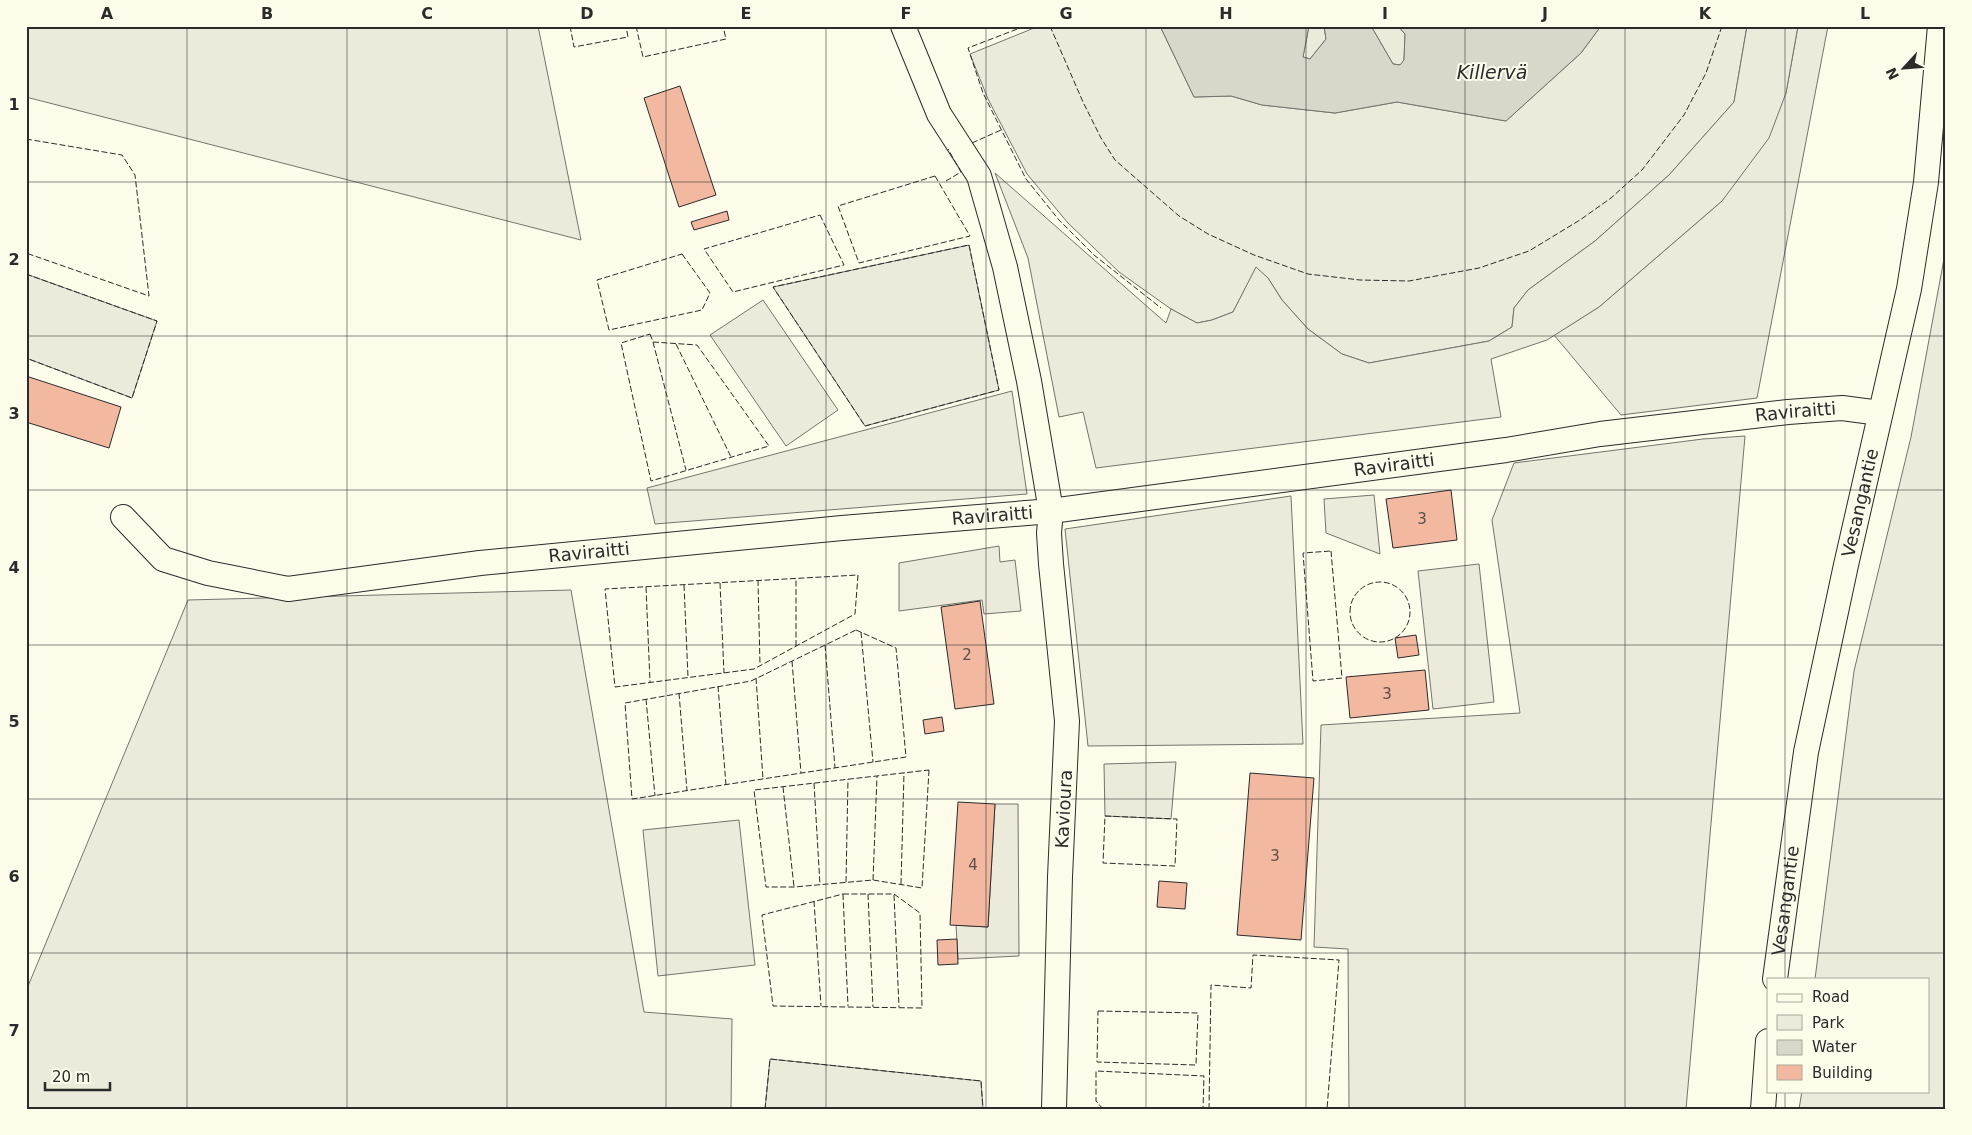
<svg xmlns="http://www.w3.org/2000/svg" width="1972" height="1135" viewBox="0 0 1972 1135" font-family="'DejaVu Sans',sans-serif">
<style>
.green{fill:#ecebdb;stroke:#74746e}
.parking{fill:#eceadb;stroke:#74746e}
.water{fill:#d8d7c9;stroke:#74746e}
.building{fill:#f2b8a0;stroke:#2b2b2b}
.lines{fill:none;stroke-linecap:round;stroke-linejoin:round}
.minor-casing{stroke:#2b2b2b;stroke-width:26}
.minor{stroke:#fdfbea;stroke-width:24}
.fence{stroke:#2b2b2b;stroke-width:1;stroke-dasharray:6 2.5;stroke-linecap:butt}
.grid{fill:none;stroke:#2b2b2b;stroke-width:1;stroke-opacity:0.55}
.labels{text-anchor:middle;stroke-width:4;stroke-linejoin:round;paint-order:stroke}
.number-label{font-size:15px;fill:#5d4e48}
.street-label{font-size:18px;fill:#2b2b2b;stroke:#fdfbea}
.water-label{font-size:19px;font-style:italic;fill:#2b2b2b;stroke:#fdfbea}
.neatline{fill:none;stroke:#2b2b2b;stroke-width:2}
.grid-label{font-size:16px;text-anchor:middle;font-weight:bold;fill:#2b2b2b}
</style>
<rect width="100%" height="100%" fill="#fdfbea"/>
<path class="green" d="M 26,26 L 538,26 L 581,240 L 26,97 Z
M 1039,26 L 1160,26 L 1194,97 L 1231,96 L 1262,105 L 1335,113 L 1397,102 L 1506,121 L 1581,53 L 1601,26 L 1747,26 L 1734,102 L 1669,175 L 1595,241 L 1528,290 L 1514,308 L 1512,327 L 1489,341 L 1369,363 L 1342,354 L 1308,329 L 1282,300 L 1268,278 L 1256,268 L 1233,312 L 1212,320 L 1197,323 L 1171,309 L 1119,272 L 1068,223 L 1027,174 L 988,99 L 970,54 Z
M 1309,26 L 1324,26 L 1326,39 L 1310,59 L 1303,57 Z
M 1371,26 L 1398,26 L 1405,34 L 1404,60 L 1401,65 L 1393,64 Z
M 1798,26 L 1828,26 L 1757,398 L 1621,415 L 1554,335 L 1599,307 L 1722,201 L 1786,93 Z
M 969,245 L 999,390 L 865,426 L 773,287 Z
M 1946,248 L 1946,1109 L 1799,1109 L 1802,1091 L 1928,1091 L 1928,979 L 1815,979 L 1854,671 L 1911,437 Z
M 26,274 L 157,321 L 132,398 L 26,358 Z
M 763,300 L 838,410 L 786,446 L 710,335 Z
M 1012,391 L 1027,494 L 655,524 L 647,488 Z
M 1745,436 L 1686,1109 L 1349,1109 L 1348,949 L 1314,947 L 1321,725 L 1520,713 L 1492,520 L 1514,463 L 1703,439 Z
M 1291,496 L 1303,744 L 1088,746 L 1065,529 Z
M 1479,564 L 1494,702 L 1433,709 L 1418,571 Z
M 571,590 L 644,1012 L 732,1019 L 731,1109 L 26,1109 L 26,991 L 188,600 Z
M 739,820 L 755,965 L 658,976 L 643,830 Z
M 770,1059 L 981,1081 L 983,1109 L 765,1109 Z"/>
<path class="parking" d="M 1747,26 L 1798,26 L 1786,93 L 1769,138 L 1722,201 L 1599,307 L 1547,340 L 1491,359 L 1501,417 L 1096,468 L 1083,412 L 1059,417 L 1028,258 L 995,173 L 1166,323 L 1171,309 L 1197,323 L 1212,320 L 1233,312 L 1256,267 L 1268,278 L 1282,300 L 1308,329 L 1342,354 L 1369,363 L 1489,341 L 1512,327 L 1514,308 L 1528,290 L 1595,241 L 1669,175 L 1734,102 Z
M 1374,495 L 1380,554 L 1326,533 L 1324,499 Z
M 999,546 L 1000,562 L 1015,560 L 1021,611 L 984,614 L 982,600 L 899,611 L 899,563 Z
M 1176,762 L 1171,819 L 1105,816 L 1104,764 Z
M 995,804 L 1018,804 L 1019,956 L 958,959 L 956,925 L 988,927 Z"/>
<path class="water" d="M 1160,26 L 1309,26 L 1303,57 L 1310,59 L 1326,39 L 1324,26 L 1371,26 L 1393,64 L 1400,65 L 1404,60 L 1405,34 L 1398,26 L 1601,26 L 1581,53 L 1506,121 L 1397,102 L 1335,113 L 1262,105 L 1231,96 L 1194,97 Z"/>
<path class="building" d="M 680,86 L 716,195 L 679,207 L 644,98 Z
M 727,211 L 729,220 L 694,230 L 691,222 Z
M 26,376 L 121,407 L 109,448 L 26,422 Z
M 1451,490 L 1457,540 L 1393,548 L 1386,499 Z
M 980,601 L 994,704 L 955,709 L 941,607 Z
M 1416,635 L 1419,655 L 1398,658 L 1395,638 Z
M 1425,670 L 1429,710 L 1350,718 L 1346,677 Z
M 942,717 L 944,731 L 925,734 L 923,720 Z
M 1250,773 L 1314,778 L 1301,940 L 1237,935 Z
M 958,802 L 995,804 L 988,927 L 950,925 Z
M 1159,881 L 1187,883 L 1185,909 L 1157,907 Z
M 957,939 L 958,964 L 938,965 L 937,940 Z"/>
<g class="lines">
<defs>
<g id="minor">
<path d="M 903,26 L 939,114 L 979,176 L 1005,267 L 1029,381 L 1051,511 L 1049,533 L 1051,564 L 1067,721 L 1060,877 L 1054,1109"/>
<path id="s1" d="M 123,517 L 163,559 L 208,573 L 288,589 L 480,563 L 842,528 L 1051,511 L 1506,450 L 1600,434 L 1788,412 L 1842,408 L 1880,413"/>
<path id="s2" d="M 1775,979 L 1806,752 L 1846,565 L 1909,289 L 1926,182 L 1940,26"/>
<path d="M 1763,1109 L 1768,1041"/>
</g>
</defs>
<use href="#minor" class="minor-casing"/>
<use href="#minor" class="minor"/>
<path class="fence" d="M 570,26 L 574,47 L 628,37 L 626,26
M 636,26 L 643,57 L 726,39 L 723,26
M 1025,26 L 968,48 L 983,93 L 1026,179 L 1059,220 L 1094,255 L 1161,308
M 1050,26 L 1083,102 L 1101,138 L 1115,160 L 1179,216 L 1208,234 L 1254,255 L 1308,274 L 1360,280 L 1409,281 L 1479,268 L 1529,251 L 1580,220 L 1611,198 L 1642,170 L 1684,115 L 1706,73 L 1722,26
M 26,139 L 122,155 L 135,175 L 149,296 L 26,253
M 972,143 L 1001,130
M 935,176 L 970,236 L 859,263 L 838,206 Z
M 946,181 L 961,172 L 948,149
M 820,215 L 844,265 L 733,292 L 704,249 Z
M 969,245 L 999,390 L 865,426 L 773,287 Z
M 682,254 L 710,293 L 702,310 L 609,330 L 597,280 Z
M 26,274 L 157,321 L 132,398 L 26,358
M 650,334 L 653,342 L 697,345 L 769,446 L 651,481 L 621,343 Z
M 653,342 L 686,470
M 676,344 L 731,457
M 1331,551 L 1342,678 L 1313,681 L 1303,553 Z
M 858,575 L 855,614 L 754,669 L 615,687 L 605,589 Z
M 758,580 L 760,665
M1350 612a30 30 0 1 1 60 0a30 30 0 1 1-60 0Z
M 720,583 L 724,673
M 684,585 L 688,677
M 646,587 L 650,682
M 856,630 L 896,648 L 906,757 L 632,799 L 625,703 L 751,681 Z
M 861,632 L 873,762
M 825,645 L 835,768
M 796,646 L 796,578
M 792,661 L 801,773
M 756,678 L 763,779
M 718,686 L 726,785
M 679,693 L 687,791
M 646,699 L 655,796
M 929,770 L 922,888 L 873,880 L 794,887 L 766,887 L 754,790 Z
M 814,783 L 820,885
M 783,787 L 794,887
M 1105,816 L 1177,819 L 1175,866 L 1103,863 Z
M 873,880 L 877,776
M 846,882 L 848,779
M 901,884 L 904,773
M 843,894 L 894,894 L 920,913 L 922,1008 L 773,1006 L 762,915 Z
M 843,894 L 848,1006
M 868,894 L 873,1007
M 894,895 L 899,1007
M 814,901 L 821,1006
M 1098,1011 L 1198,1013 L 1196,1065 L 1097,1062 Z
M 765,1109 L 770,1059 L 981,1081 L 983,1109
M 1103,1109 L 1096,1101 L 1096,1071 L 1204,1076 L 1203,1109
M 1209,1109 L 1211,985 L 1251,988 L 1253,955 L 1339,960 L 1327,1109"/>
</g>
<path class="grid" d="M 187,26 L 187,1109M 347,26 L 347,1109M 507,26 L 507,1109M 666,26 L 666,1109M 826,26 L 826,1109M 986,26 L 986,1109M 1146,26 L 1146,1109M 1306,26 L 1306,1109M 1465,26 L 1465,1109M 1625,26 L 1625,1109M 1785,26 L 1785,979M 26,182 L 1946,182M 26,336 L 1946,336M 26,490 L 1946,490M 26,645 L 1946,645M 26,799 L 1946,799M 26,953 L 1946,953M 1785,1091 L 1785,1109"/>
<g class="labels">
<g class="number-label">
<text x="1422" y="524">3</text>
<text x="967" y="660">2</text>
<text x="1387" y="699">3</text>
<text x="1275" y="861">3</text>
<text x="973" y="870">4</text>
</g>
<g class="street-label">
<text dy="6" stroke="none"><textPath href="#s1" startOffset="1705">Raviraitti</textPath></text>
<text dy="6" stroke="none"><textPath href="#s1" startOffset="1300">Raviraitti</textPath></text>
<text dy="6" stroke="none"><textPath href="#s2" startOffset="484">Vesangantie</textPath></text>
<text dy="6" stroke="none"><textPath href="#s1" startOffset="895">Raviraitti</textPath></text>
<text dy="6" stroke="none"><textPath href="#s1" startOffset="490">Raviraitti</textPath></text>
<text transform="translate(1064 809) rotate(-87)" y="6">Kavioura</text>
<text dy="6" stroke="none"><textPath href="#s2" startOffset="79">Vesangantie</textPath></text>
</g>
<g class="water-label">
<text x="1492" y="79">Killervä</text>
</g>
</g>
<rect width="1972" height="1135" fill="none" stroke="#fdfbea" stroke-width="55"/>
<rect x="1767" y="978" width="162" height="115" fill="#fdfbea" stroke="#a9a89e"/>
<rect x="1777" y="994" width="25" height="8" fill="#fdfbea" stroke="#a9a89e"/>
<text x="1812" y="1002" font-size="15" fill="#2b2b2b">Road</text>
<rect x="1777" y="1015" width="25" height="15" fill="#ecebdb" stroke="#a9a89e"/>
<text x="1812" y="1028" font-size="15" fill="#2b2b2b">Park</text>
<rect x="1777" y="1040" width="25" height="15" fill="#d8d7c9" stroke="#a9a89e"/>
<text x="1812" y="1052" font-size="15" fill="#2b2b2b">Water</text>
<rect x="1777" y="1065" width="25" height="15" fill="#f2b8a0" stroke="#a9a89e"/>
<text x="1812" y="1078" font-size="15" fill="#2b2b2b">Building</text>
<g transform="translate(1904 68) rotate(244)" stroke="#fdfbea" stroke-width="4" paint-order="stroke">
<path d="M0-4L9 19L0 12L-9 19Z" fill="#2b2b2b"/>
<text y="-8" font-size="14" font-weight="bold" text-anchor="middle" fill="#2b2b2b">N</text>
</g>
<path d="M45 1082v8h65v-8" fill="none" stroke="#2b2b2b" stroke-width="2.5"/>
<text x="52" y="1082" font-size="15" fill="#2b2b2b" stroke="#fdfbea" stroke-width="4" paint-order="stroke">20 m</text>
<rect x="28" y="28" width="1916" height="1080" class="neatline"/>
<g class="grid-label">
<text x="107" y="19">A</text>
<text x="267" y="19">B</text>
<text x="427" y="19">C</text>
<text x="587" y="19">D</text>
<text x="746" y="19">E</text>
<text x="906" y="19">F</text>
<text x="1066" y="19">G</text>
<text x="1226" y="19">H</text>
<text x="1385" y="19">I</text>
<text x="1545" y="19">J</text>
<text x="1705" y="19">K</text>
<text x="1865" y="19">L</text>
<text x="14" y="110">1</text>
<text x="14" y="265">2</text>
<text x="14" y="419">3</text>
<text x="14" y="573">4</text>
<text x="14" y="727">5</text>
<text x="14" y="882">6</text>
<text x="14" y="1036">7</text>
</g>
</svg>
